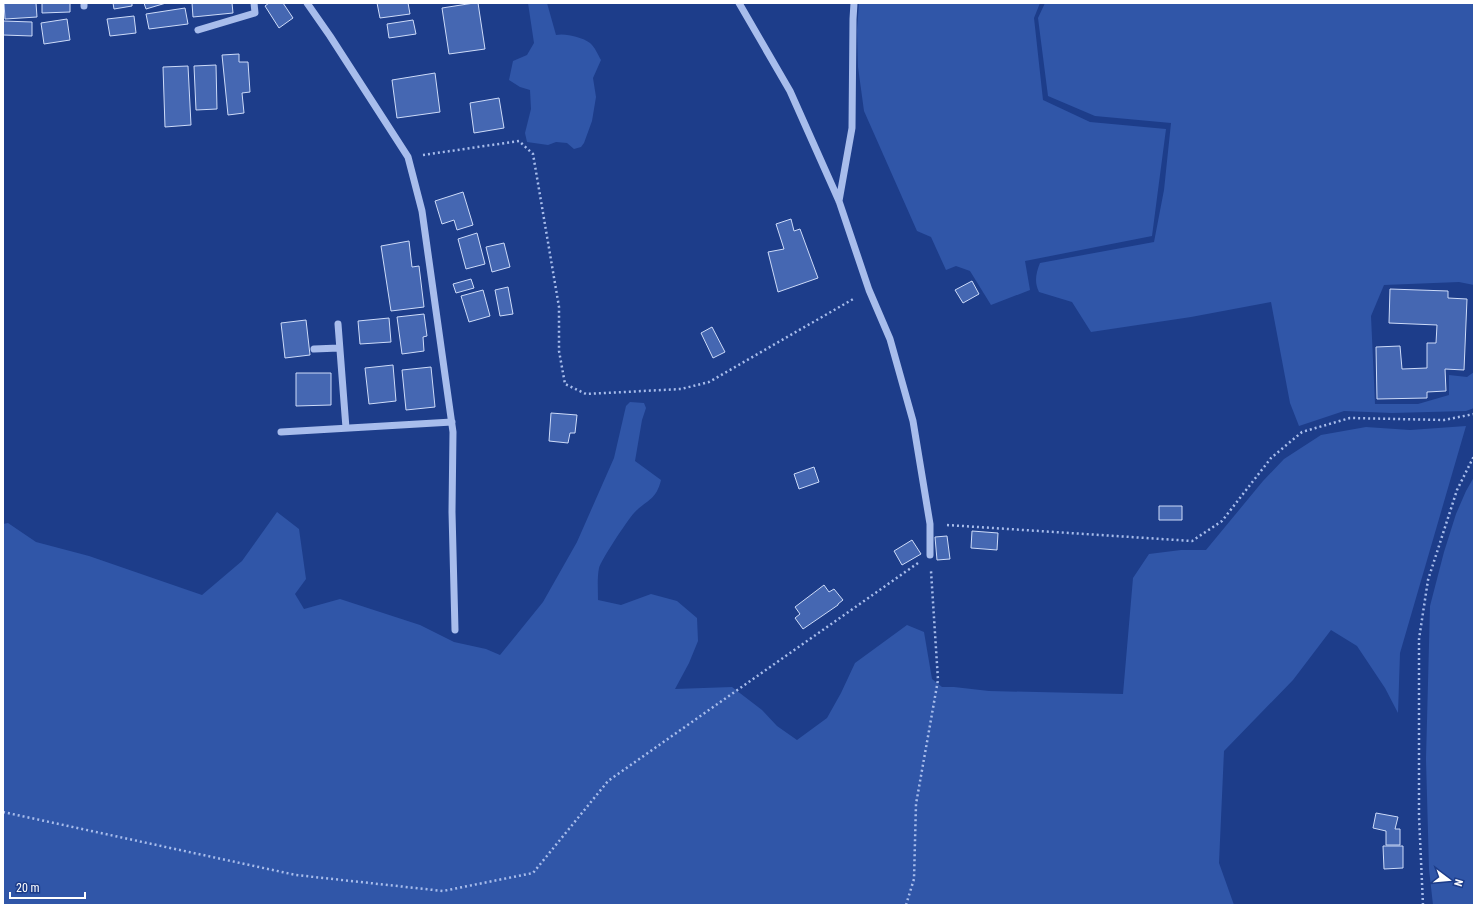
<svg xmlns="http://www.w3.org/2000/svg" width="1477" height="908" viewBox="0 0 1477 908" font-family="'Roboto Condensed',sans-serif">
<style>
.green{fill:#3056a8}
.building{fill:#4567b2;stroke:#cddbf9}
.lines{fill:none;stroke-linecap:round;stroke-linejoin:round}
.path{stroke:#a8bdec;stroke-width:2.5;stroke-dasharray:2 3;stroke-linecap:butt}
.minor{stroke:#a8bdec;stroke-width:7}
</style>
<rect width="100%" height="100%" fill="#1d3d8a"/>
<path class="green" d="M 528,3 L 547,3 L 556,35 C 565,33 582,37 590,43 C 595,47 598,55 601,60 L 593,78 L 596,97 L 592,121 L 584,143 L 581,147 L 574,149 L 567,143 L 556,142 L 548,145 L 527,142 L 525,133 L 531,109 L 530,90 L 520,87 L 509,80 L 513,61 L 527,55 L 534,43 Z
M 859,3 L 1040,3 L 1034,18 L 1043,100 L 1090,122 L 1166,129 L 1152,236 L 1025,261 L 1030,290 L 991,305 L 970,271 L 956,266 L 946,270 L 931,237 L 917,231 L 864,111 L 858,67 L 857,30 Z
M 1045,3 L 1474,3 L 1474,285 L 1459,282 L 1384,285 L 1371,316 L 1375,404 L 1418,404 L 1449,395 L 1449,375 L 1467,377 L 1474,372 L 1474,408 L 1466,411 L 1392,413 L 1344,411 L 1299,426 L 1290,403 L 1271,302 L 1191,317 L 1091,332 L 1072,302 L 1039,292 C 1034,282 1036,273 1040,263 L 1154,242 L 1164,190 L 1171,123 L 1095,116 L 1048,96 L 1038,18 Z
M 630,402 L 644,403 L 646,408 L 642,420 L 635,461 L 661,480 C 656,501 646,500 634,513 C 627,521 601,560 599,568 C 597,578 598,590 598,600 L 621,605 L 651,594 L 677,601 L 697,618 L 698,641 L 689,663 L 675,689 L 732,687 L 762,710 L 777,726 L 797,740 L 827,718 L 841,693 L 855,663 L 907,625 L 924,632 L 932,679 L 942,687 L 954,687 L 989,691 L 1123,694 L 1133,578 L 1149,554 L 1181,550 L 1206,550 L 1263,481 L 1284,459 L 1321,435 L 1366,427 L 1410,430 L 1466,426 L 1400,653 L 1398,713 L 1385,688 L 1357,646 L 1331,630 L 1293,680 L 1224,751 L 1219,863 L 1234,905 L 3,905 L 3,524 L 8,523 L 36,542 L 89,556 L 202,595 L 242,561 L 277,512 L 299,529 L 306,579 L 295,594 L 304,609 L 340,599 L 420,625 L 454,642 L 486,649 L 500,655 L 543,602 L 577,542 L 614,458 L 626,406 Z
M 1474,477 L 1474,905 L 1433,905 L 1429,869 L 1426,759 L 1430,606 L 1444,552 L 1456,514 L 1466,491 Z"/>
<path class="building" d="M 4,3 L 36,3 L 37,17 L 5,19 Z
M 42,3 L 70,3 L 70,12 L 42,13 Z
M 113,3 L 132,3 L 132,6 L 114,9 Z
M 144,3 L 166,3 L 146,9 Z
M 192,3 L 232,3 L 233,13 L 193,17 Z
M 269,3 L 283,3 L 293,18 L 279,28 L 265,6 Z
M 377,3 L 408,3 L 410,14 L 380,18 Z
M 474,3 L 478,3 L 485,49 L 449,54 L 442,8 Z
M 185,8 L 188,24 L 149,29 L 146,14 Z
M 134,16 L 136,33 L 110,36 L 107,19 Z
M 67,19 L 70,40 L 44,44 L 41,23 Z
M 413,20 L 416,34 L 389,38 L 387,24 Z
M 3,21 L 32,22 L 32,36 L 3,35 Z
M 239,54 L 239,62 L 248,62 L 250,92 L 242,93 L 244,113 L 228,115 L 222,55 Z
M 216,65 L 217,109 L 196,110 L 194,66 Z
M 188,66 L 191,125 L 165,127 L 163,67 Z
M 435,73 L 440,112 L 397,118 L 392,80 Z
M 499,98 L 504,128 L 474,133 L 470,103 Z
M 463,192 L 473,225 L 457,230 L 454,220 L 442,224 L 435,201 Z
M 791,219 L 794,231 L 800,229 L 818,278 L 778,292 L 768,252 L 784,249 L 776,224 Z
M 477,233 L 485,264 L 466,269 L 458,239 Z
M 409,241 L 412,267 L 419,266 L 424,307 L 391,311 L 381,246 Z
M 504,243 L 510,267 L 492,272 L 486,247 Z
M 471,279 L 474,288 L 456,293 L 453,284 Z
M 972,281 L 979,294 L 963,303 L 955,290 Z
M 508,287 L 513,314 L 500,316 L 495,290 Z
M 1390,289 L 1448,291 L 1448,298 L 1467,299 L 1464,370 L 1445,369 L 1446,391 L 1427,392 L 1427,398 L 1377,399 L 1376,347 L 1400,346 L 1402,369 L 1427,368 L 1427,343 L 1436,343 L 1437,325 L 1389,323 Z
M 483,290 L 490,316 L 469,322 L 461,296 Z
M 424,314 L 427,336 L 423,337 L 424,351 L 402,354 L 397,317 Z
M 389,318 L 391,342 L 360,344 L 358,321 Z
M 306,320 L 310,355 L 285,358 L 281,323 Z
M 712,327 L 725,352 L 713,358 L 701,333 Z
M 393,365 L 396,401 L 369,404 L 365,368 Z
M 431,367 L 435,407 L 406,410 L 402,370 Z
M 296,373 L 331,373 L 331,405 L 296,406 Z
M 551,413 L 577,415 L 575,433 L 570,433 L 568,443 L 549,441 Z
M 814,467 L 819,482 L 799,489 L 794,474 Z
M 1159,506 L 1182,506 L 1182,520 L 1159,520 Z
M 972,531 L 998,533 L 997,550 L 971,548 Z
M 947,536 L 950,559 L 937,560 L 935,537 Z
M 912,540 L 921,554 L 902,565 L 894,551 Z
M 824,585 L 829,592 L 834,589 L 843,600 L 838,604 L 838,605 L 803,629 L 795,618 L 800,614 L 795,607 Z
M 1376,813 L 1398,817 L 1395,829 L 1400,829 L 1400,845 L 1386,845 L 1386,831 L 1373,828 Z
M 1383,846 L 1403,846 L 1403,868 L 1384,869 Z"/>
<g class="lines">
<path class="path" d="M 423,155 L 519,141 L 533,154 L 559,307 L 559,351 L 565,384 L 586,394 L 681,389 L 709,382 L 855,298
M 947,525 L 1192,541 L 1222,521 L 1271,458 L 1302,432 L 1350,418 L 1444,420 L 1474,414
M 3,812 L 296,875 L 443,891 L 533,873 L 608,781 L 918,563
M 906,905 L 914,879 L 916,804 L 938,680 L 931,571
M 1423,905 L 1419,816 L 1419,639 L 1428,580 L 1457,490 L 1474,456"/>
<path class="minor" d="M 84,3 L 84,6
M 307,3 L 330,36 L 408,157 L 422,211 L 453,432 L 452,512 L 455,630
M 739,3 L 790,91 L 839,201 L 869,290 L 890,339 L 913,421 L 930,524 L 930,555
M 198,30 L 255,13 L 254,3
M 839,201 L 852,128 L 853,19 L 854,3
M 338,324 L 346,428
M 314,349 L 339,348
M 281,432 L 452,422"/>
</g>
<rect width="1477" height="908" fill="none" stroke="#ffffff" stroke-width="8"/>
<g transform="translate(1449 880) rotate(106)" stroke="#1d3d8a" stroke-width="3" paint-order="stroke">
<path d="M0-3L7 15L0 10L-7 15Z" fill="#ffffff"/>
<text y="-6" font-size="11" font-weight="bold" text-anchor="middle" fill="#ffffff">N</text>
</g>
<path d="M10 892v6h75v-6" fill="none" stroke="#ffffff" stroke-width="2"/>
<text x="16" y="892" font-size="12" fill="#ffffff" stroke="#1d3d8a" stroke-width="3" paint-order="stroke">20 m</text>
</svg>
